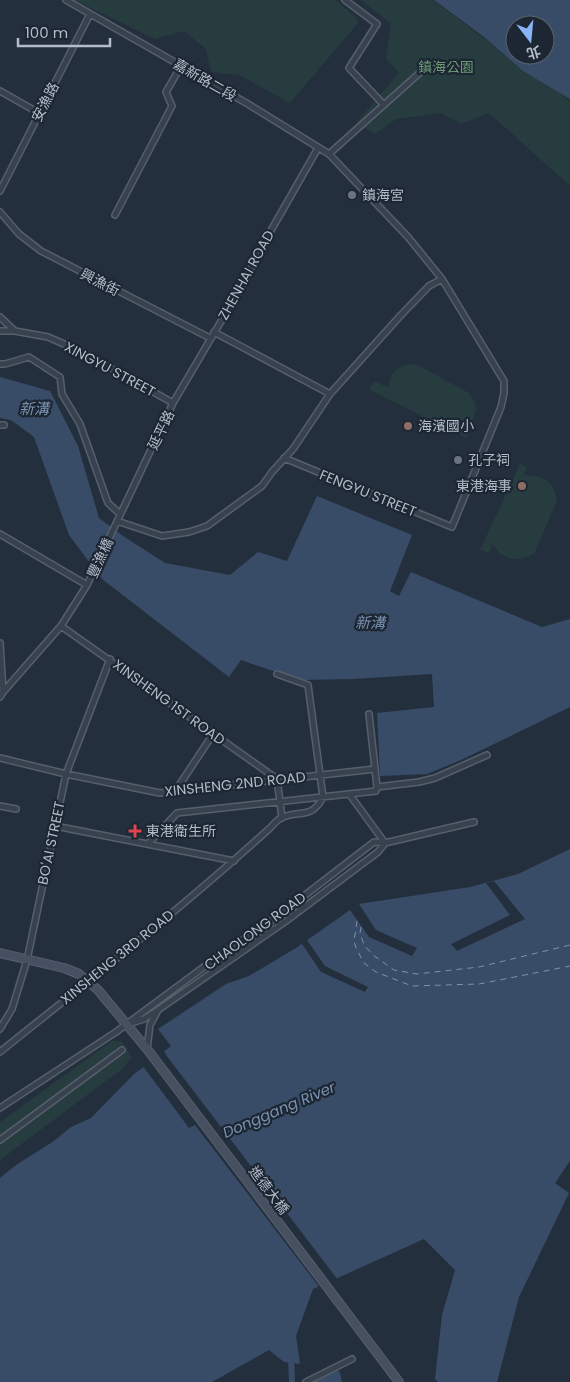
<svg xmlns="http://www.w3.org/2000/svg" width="570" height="1382" viewBox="0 0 570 1382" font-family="Poppins,'Noto Sans TC',sans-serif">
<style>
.green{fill:#263c3f}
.water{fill:#394c67;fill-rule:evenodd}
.pier{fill:#242f3e}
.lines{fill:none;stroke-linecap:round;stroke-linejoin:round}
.canal{stroke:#394c67;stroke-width:6}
.ferry{stroke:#7c92b1;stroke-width:1;stroke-dasharray:6 5;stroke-linecap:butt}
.street-casing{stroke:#565f6c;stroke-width:8}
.secondary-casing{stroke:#565f6c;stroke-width:10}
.street{stroke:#38414e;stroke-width:5}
.secondary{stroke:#465061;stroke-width:8}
.worship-dot{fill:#6b7280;stroke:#1d2633;stroke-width:2}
.education-dot{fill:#8d6e63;stroke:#1d2633;stroke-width:2}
.health-dot{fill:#e0444e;stroke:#1d2633;stroke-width:2}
.labels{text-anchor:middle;stroke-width:4.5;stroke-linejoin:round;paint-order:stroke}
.park-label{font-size:14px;fill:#6b9a76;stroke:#1d2633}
.street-label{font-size:14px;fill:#b4bcc9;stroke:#1d2633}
.poi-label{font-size:14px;fill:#b4bcc9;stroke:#1d2633;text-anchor:start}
.water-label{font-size:15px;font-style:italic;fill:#7c92b1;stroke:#1d2633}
</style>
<rect width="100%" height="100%" fill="#242f3e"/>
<path class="green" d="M 74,0 L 335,0 L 357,18 L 358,23 L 290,103 L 239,75 L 211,72 L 206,49 L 184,31 L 155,39 Z
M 361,0 L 433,0 L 489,42 L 523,71 L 555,88 L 570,101 L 570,186 L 489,113 L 461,124 L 441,113 L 396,119 L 375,134 L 356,123 L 399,73 L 386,59 L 391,24 Z
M 410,364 L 418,365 L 469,393 L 475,402 L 476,410 L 473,419 L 463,427 L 470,431 L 467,438 L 369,390 L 374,381 L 389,388 C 389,372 396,368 410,364 Z
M 520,464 L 527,467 L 524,475 C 542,475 555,481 557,501 L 534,554 C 518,562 504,561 493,545 L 489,553 L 480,550 Z
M 112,1041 L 121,1041 L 132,1057 L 122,1069 L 0,1160 L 0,1122 Z"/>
<path class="water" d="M 434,0 L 570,0 L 570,99 L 523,71 L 484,37 ZM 515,25 L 545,25 L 545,55 L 515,55 Z
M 0,377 L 50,391 L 78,446 L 99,518 L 123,536 L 165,563 L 230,575 L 258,552 L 287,561 L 317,496 L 412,535 L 390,591 L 399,596 L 411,572 L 542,627 L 570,619 L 570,707 L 459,761 L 427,774 L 380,776 L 377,713 L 434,707 L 432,674 L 353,679 L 299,680 L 241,660 L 229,677 L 102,579 L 69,535 L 34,437 L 11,420 L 0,418 Z
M 570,849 L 570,1161 L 555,1183 L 569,1193 L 519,1297 L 497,1382 L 438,1382 L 435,1379 L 442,1315 L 455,1270 L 424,1239 L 313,1289 L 296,1336 L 300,1364 L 284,1362 L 269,1350 L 212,1382 L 0,1382 L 0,1178 L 16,1165 L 54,1141 L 71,1127 L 91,1118 L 133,1075 L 171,1046 L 158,1029 L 226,984 L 249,976 L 296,948 L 350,910 L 369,937 L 412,956 L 417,948 L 376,930 L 359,904 L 470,887 L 518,874 Z
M 337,1369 L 340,1373 L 342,1382 L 308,1382 L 325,1377 L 323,1373 Z"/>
<path class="pier" d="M 494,881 L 525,919 L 457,951 L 451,944 L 510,915 L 486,883 Z
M 307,940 L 325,966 L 368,987 L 365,992 L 321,972 L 302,944 Z
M 163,1049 L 166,1055 L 338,1280 L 320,1288 L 195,1125 L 189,1128 L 142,1065 Z"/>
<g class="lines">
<path class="canal" d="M 291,1356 L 292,1382"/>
<path class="ferry" d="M 357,921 L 354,941 L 356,948 L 364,963 L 376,972 L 412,986 L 479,984 L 570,966
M 361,927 L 360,933 L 364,945 L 373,955 L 394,970 L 417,974 L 479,967 L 570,945"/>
<defs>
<path id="street" d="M 66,0 L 248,104 L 329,154 L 408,237 L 442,279 L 504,381 L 504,393 L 501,407 L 452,527 L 284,458
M 345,0 L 377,24 L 349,68 L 384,105
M 0,91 L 39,113
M 329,154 L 424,69
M 0,191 L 90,14
M 0,212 L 19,234 L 41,251 L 210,338
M 115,215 L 172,106 L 166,92 L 181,66
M 0,317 L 15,331
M 0,331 L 15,331 L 48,337 L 80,351 L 173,403
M 214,332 L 330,394 L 401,315 L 429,286 L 442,279
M 0,364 L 5,364 L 29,357 L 60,377 L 62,394 L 80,424 L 108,503 L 120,514
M 0,425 L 4,425
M 117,521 L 162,536 L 189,532 L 207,526 L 262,486 L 272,472 L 293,449 L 330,394
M 0,534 L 87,585
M 61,626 L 277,779 L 282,818
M 0,643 L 3,692
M 0,697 L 3,692 L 61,626 L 87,585 L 173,403 L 240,289 L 269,234 L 318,148
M 369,714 L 377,787
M 0,758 L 66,774 L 160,793 L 375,769
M 180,790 L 180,784 L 213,734
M 350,795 L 385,843
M 0,806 L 16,809
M 55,826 L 234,861
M 148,844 L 177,813 L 376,791 L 377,787 L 419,782 L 435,778 L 487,755
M 131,1023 L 144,1019 L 158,1010 L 286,921 L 378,852 L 385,843
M 0,1029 L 12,1009 L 27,960 L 66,774 L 110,659
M 147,1049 L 150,1025 L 157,1012
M 0,1052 C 91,979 183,907 270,828 C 273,825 277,820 281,818 C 298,809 311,821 323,797 L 308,685 L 277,674
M 0,1108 L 116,1032 L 216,958 L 278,916 L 374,842 L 385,843 L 474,822
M 0,1140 L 122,1050
M 306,1382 L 352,1359"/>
<path id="secondary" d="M 0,953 L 64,968 L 79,974 L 98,990 L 147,1049 L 399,1382"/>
</defs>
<use href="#street" class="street-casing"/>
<use href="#secondary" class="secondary-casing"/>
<use href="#street" class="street"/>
<use href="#secondary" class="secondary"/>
</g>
<g class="worship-dot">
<circle cx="352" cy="195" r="5"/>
<circle cx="458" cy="460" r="5"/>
</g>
<g class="education-dot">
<circle cx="408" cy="426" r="5"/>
<circle cx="522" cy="486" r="5"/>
</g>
<path class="health-dot" d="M132.5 823.5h5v5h5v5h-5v5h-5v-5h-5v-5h5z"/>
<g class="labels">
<g class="park-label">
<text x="446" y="72">鎮海公園</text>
</g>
<g class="street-label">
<text transform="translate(205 80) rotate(30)" y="5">嘉新路二段</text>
<text transform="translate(45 102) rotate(-63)" y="5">安漁路</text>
<text transform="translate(246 275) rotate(-61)" y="5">ZHENHAI ROAD</text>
<text transform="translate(100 282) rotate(27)" y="5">興漁街</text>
<text transform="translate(110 369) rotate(28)" y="5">XINGYU STREET</text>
<text transform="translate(161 430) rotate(-64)" y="5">延平路</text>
<text transform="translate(368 493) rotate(22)" y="5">FENGYU STREET</text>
<text transform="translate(100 558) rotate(-65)" y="5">豐漁橋</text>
<text transform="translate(169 702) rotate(36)" y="5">XINSHENG 1ST ROAD</text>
<text transform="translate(235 784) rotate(-6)" y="5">XINSHENG 2ND ROAD</text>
<text transform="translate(51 843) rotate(-78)" y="5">BO'AI STREET</text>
<text transform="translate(255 931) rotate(-36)" y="5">CHAOLONG ROAD</text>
<text transform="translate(117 957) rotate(-39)" y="5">XINSHENG 3RD ROAD</text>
<text transform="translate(269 1190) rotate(53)" y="5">進德大橋</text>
</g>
<g class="poi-label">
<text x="362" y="200">鎮海宮</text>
<text x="418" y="431">海濱國小</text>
<text x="468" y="465">孔子祠</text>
<text x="512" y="491" text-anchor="end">東港海事</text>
<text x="146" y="836">東港衛生所</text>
</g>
<g class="water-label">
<text x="34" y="414">新溝</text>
<text transform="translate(370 623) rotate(1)" y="5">新溝</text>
<text transform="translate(279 1110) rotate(-23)" y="5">Donggang River</text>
</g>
</g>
<g transform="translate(530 40) rotate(164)"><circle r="24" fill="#1d2633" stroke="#59626f"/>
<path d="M0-4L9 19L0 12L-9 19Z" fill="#8ab4f8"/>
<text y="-8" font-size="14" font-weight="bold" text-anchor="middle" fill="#b4bcc9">北</text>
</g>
<path d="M18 38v8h92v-8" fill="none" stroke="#b4bcc9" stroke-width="2.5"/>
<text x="25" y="38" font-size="15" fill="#b4bcc9" stroke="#1d2633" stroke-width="4" paint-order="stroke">100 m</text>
</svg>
